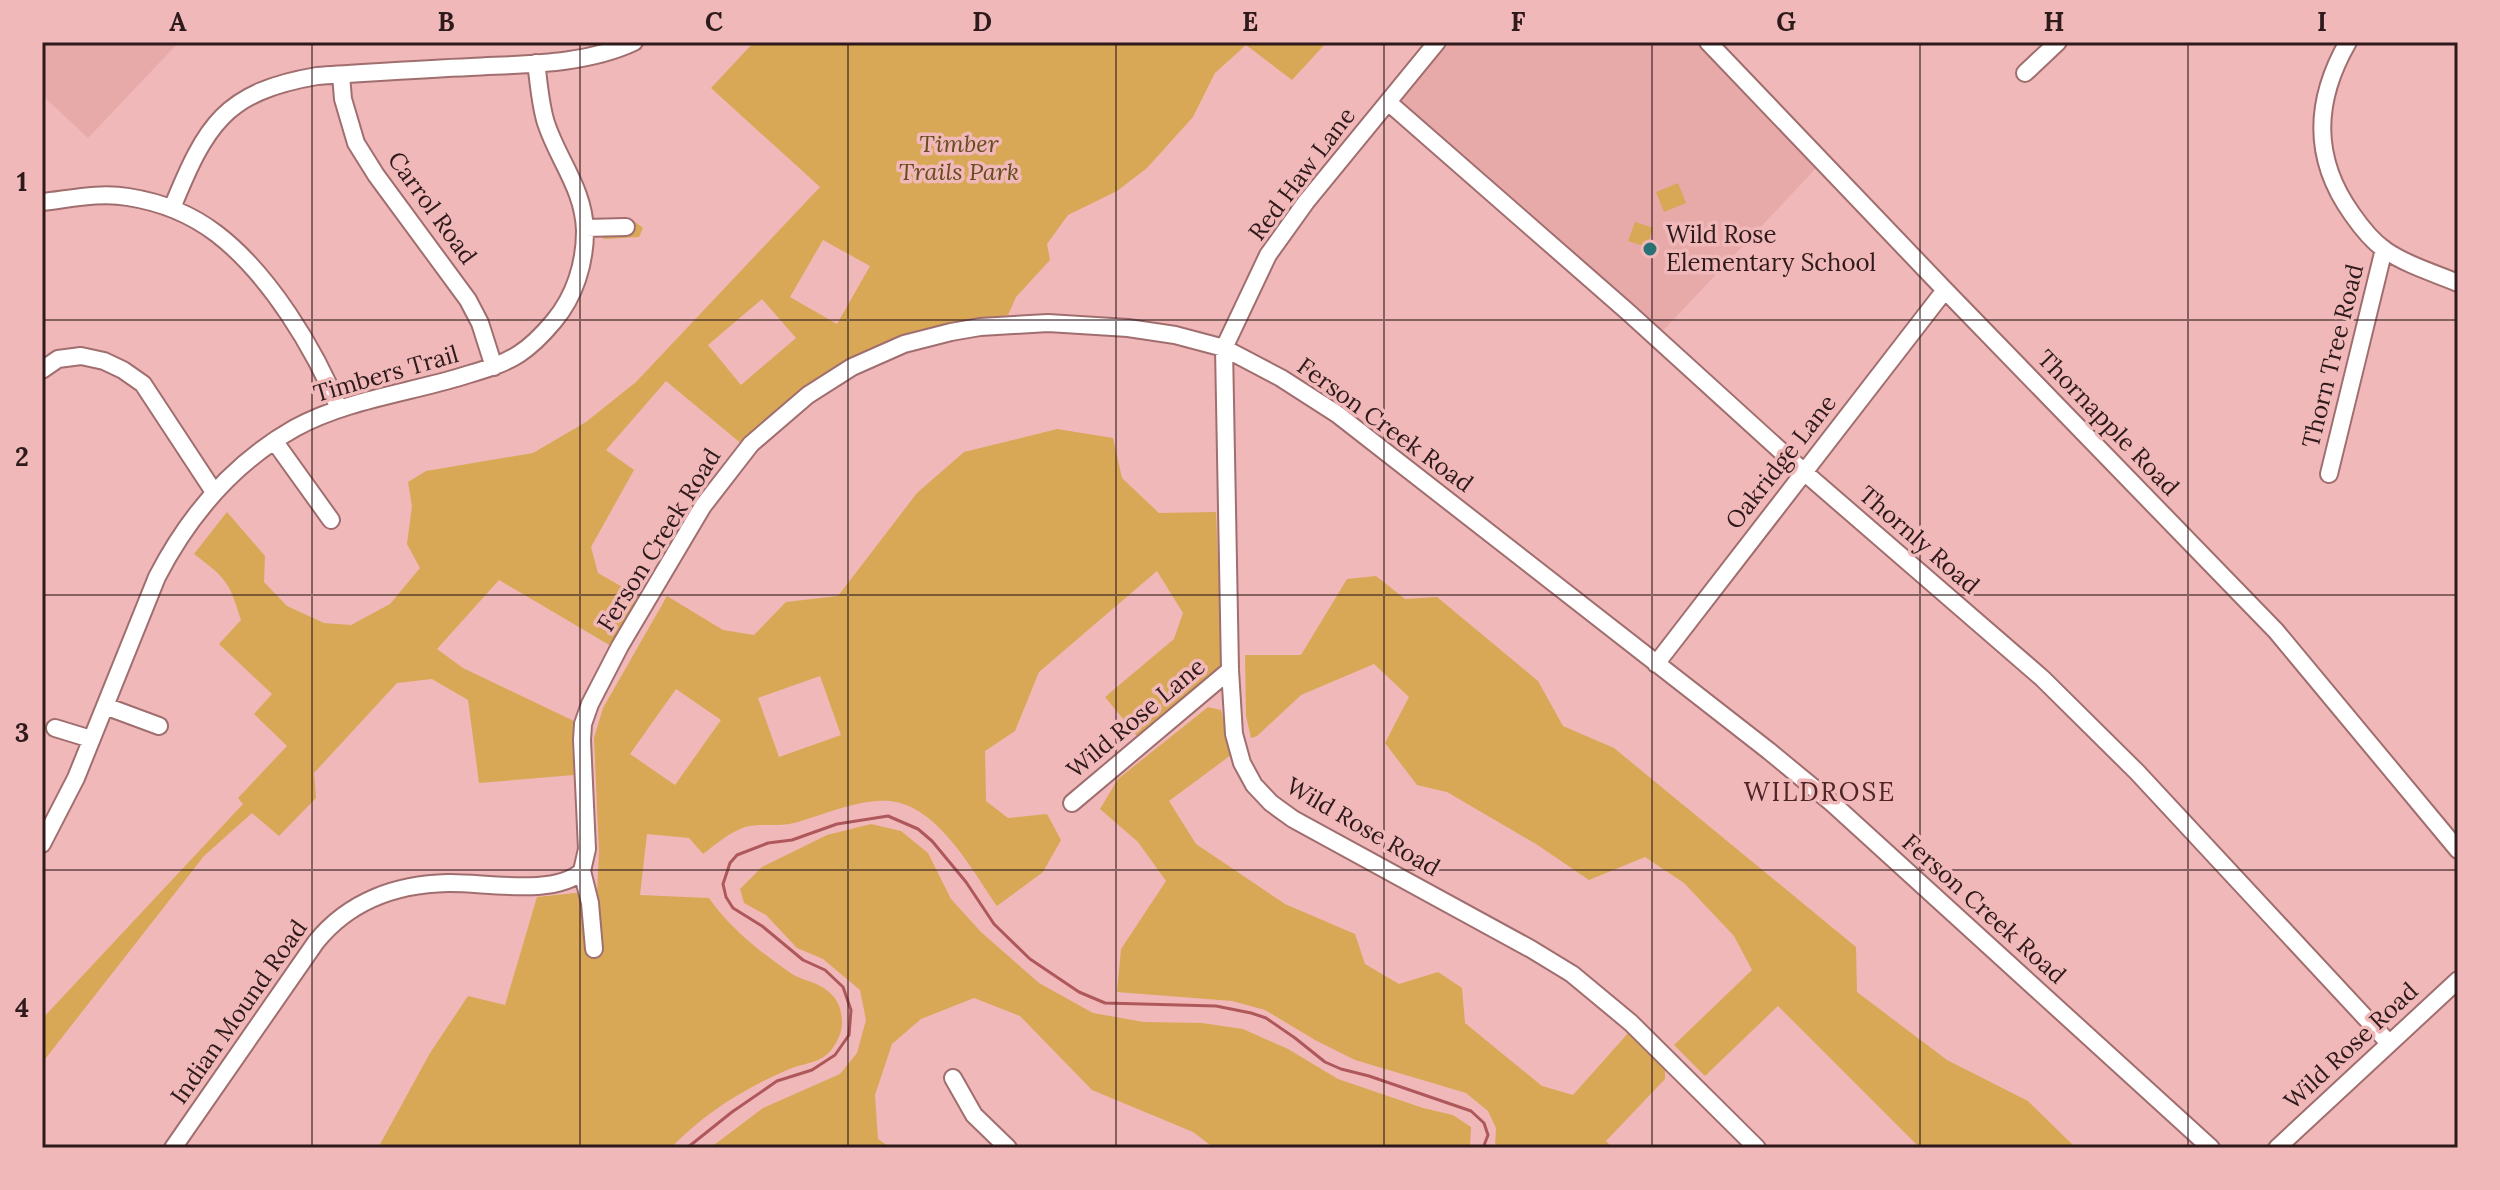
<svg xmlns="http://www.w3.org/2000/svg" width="2500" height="1190" viewBox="0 0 2500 1190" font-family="Lora,serif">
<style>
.built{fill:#e8a9a9}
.green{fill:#d8a857;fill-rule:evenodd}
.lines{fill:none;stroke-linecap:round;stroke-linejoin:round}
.stream{stroke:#af585c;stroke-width:3}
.minor-casing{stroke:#a06e6e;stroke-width:20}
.minor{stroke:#fff;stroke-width:16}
.grid{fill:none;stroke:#2e1a1b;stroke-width:2;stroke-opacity:0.55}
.poi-dot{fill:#287275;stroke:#f0b8b8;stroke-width:3}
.labels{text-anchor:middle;stroke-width:7;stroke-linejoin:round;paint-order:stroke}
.park-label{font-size:24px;font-style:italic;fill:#664c20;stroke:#f0b8b8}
.street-label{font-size:24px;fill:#2e1a1b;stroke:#f0b8b8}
.poi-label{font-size:24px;fill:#2e1a1b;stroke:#f0b8b8;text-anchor:start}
.neighbourhood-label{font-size:26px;letter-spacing:2px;fill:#4f2426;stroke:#f0b8b8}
.neatline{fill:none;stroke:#2e1a1b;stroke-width:3}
.grid-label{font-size:26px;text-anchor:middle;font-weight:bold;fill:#2e1a1b}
</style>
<rect width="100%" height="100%" fill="#f0b8b8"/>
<path class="built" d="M 42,42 L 179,42 L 88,138 L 42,95 Z
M 1442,42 L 1703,42 L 1820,164 L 1659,335 L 1394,101 Z"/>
<path class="green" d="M 754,42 L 1327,42 L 1292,80 L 1246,45 L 1215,73 L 1193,117 L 1147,168 L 1117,191 L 1068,215 L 1047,244 L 1050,260 L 1016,297 L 1008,315 L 973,320 L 971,323 L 968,321 L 895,340 L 846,362 L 789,400 L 743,445 L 666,381 L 606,450 L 634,470 L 591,547 L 598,573 L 640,597 L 611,646 L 499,580 L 437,649 L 463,668 L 576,722 L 572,741 L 574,775 L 479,783 L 468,700 L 432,679 L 397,683 L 314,773 L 316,798 L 279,836 L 252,813 L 204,856 L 42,1063 L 42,1019 L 243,804 L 238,798 L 287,746 L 254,714 L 272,694 L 219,644 L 241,620 C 229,581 226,578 194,554 L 227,512 L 265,556 L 264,582 L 287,606 L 324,623 L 351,625 L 390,604 L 420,568 L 407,544 L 412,506 L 408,482 L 426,471 L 533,453 L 586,422 L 636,382 L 820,187 L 711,88 ZM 823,240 L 870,266 L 837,324 L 790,297 ZM 762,299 L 796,338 L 741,385 L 708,345 Z
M 1678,183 L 1686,203 L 1664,212 L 1656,192 Z
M 634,221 L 643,228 L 639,237 L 604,239 L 598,235 L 601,222 Z
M 1635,222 L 1653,228 L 1647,247 L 1628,241 Z
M 1057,429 L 1113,438 L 1122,478 L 1159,513 L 1216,512 L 1222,665 L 1216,674 L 1137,736 L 1105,697 L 1174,639 L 1183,613 L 1157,571 L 1039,672 L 1015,731 L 985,751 L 986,801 L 1008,818 L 1047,814 L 1061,840 L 1043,872 L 997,906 C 972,870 938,806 890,801 C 860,798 823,815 794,823 C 778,827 761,823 745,827 C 730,832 716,844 703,854 L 689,838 L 647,834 L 640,895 L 709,898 C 729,927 760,952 789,972 C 803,982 820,981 832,995 C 839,1002 842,1012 842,1023 C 842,1035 833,1052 822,1058 C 811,1064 798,1065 787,1070 C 743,1089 703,1114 671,1148 L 378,1148 L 430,1053 L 468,996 L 505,1005 L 537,897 L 575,893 L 597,894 L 599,851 L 594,738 L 603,708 L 667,596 L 723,630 L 754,635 L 786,602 L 838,596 L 917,493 L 964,452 ZM 820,676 L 841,735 L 779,757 L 758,698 ZM 676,689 L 721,720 L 675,785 L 630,754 Z
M 1376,576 L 1405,599 L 1437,597 L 1538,681 L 1563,726 L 1614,748 L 1856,947 L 1857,992 L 1947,1060 L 2028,1101 L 2076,1148 L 1920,1148 L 1778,1006 L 1705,1076 L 1674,1045 L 1752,970 L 1734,936 L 1684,883 L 1645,857 L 1589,880 L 1536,844 L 1447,792 L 1417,785 L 1385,743 L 1409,697 L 1374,664 L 1301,695 L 1257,736 L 1251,738 L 1246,716 L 1245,655 L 1301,655 L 1347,579 Z
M 1208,707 L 1221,710 L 1231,755 L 1169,801 L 1196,844 L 1285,904 L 1355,934 L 1365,964 L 1399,984 L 1438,972 L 1462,988 L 1465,1023 L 1542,1086 L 1573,1095 L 1630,1031 L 1665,1064 L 1665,1079 L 1606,1141 L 1613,1148 L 1495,1148 L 1496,1128 L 1488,1111 L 1466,1093 L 1355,1060 L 1315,1040 L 1265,1010 L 1232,1001 L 1117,992 L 1121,949 L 1166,881 L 1138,842 L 1100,809 L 1118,779 Z
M 871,824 L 901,831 L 928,853 L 951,899 L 981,932 L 1039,983 L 1093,1013 L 1144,1022 L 1202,1023 L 1243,1029 L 1288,1049 L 1338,1079 L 1423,1108 L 1453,1115 L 1471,1127 L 1470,1148 L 1214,1148 L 1193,1132 L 1092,1090 L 1020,1016 L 974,998 L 921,1019 L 892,1044 L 875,1095 L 878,1139 L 891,1148 L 710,1148 L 763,1108 L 840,1074 L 857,1053 L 866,1020 L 860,990 L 823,959 L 797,948 L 766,915 L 744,903 L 740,889 L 762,867 L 827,835 Z"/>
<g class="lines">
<path class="stream" d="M 687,1148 L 732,1112 L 777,1081 L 812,1070 L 835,1055 L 849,1035 L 851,1010 L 843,987 L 825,970 L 803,960 L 762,926 L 733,908 L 726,897 L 723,884 L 730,863 L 737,855 L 768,843 L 792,840 L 837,824 L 888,816 L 918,829 L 932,841 L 966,882 L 994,924 L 1030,959 L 1079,992 L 1105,1003 L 1216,1006 L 1251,1013 L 1266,1018 L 1295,1038 L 1325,1062 L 1341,1069 L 1369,1076 L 1471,1111 L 1484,1123 L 1488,1135 L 1483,1148"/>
<defs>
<path id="minor" d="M 1437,42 L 1306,202 L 1268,255 L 1224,348 L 1230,670 L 1234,734 L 1242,763 L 1254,785 L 1271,803 L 1293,819 L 1531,949 L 1572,974 L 1631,1023 L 1757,1148
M 1708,42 L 1945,290 L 2276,631 L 2458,850
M 2348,42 C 2314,101 2312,158 2352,214 C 2361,227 2372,241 2385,250 C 2407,265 2434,273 2458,283
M 2025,73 L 2058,42
M 341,75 L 343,99 L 356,143 L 376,175 L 468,300 L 480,323 L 494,367
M 1388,102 L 1628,312 L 1804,472 L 2042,678 L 2137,772 L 2389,1043
M 42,202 C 70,199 100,192 128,197 C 160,202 191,214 217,234 C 269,274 315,349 339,409
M 172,208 C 206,125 224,92 317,76 C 368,73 420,69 471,67 C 525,64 585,65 634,42
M 585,228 L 626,227
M 42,370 L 58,359 L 81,356 L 104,361 L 123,370 L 143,384 L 214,492
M 275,442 L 331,520
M 2329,474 L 2384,249
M 1656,664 L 1945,290
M 105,706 L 159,726
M 55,728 L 91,739
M 1072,803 L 1230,670
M 42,844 L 76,778 L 157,577 C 189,515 233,463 295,428 C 346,400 408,393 463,376 C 483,370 502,365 519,354 C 533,345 544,333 554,321 C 575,296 585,263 585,231 C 584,189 558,160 546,123 C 540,104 539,83 536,63
M 594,949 L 590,903 L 582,871 L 587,849 L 582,740 L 583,724 L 590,704 L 620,646 L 703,506 L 751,444 L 808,395 L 852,367 L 904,344 L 951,332 L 980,327 L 1048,323 L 1128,328 L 1175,335 L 1224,348 L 1281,378 L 1337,414 L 1769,751 L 1832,803 L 2211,1148
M 953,1078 L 974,1115 L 1008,1148
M 173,1148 L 316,942 C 349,901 397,884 448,883 C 483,882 555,897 582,871
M 2277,1148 L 2458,980"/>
</defs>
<use href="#minor" class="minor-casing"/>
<use href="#minor" class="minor"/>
</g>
<path class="grid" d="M 312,42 L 312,1148M 580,42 L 580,1148M 848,42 L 848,1148M 1116,42 L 1116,1148M 1384,42 L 1384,1148M 1652,42 L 1652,1148M 1920,42 L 1920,1148M 2188,42 L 2188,1148M 42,320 L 2458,320M 42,595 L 2458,595M 42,870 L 2458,870"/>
<circle class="poi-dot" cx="1650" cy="249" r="8"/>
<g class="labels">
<g class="park-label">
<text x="959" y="152">Timber<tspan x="959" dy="28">Trails Park</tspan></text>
</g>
<g class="street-label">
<text transform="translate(1302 174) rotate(-53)" y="8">Red Haw Lane</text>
<text transform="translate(432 208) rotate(54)" y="8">Carrol Road</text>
<text transform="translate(2333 356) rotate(-76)" y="8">Thorn Tree Road</text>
<text transform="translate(386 374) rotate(-16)" y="8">Timbers Trail</text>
<text transform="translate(2108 423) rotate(46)" y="8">Thornapple Road</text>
<text transform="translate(1385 425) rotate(36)" y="8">Ferson Creek Road</text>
<text transform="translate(1781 462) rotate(-52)" y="8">Oakridge Lane</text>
<text transform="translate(659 540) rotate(-58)" y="8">Ferson Creek Road</text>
<text transform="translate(1919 540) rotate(41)" y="8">Thornly Road</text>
<text transform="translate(1136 718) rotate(-40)" y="8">Wild Rose Lane</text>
<text transform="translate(1363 827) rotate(30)" y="8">Wild Rose Road</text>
<text transform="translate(1984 909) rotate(42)" y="8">Ferson Creek Road</text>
<text transform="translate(239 1012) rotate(-55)" y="8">Indian Mound Road</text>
<text transform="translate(2351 1046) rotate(-43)" y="8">Wild Rose Road</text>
</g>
<g class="poi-label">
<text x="1666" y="243">Wild Rose<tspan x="1666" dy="28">Elementary School</tspan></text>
</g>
<g class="neighbourhood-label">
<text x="1820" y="801">WILDROSE</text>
</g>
</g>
<rect width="2500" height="1190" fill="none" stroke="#f0b8b8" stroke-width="88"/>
<rect x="44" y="44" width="2412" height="1102" class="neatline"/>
<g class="grid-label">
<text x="178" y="31">A</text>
<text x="446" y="31">B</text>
<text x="714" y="31">C</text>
<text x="982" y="31">D</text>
<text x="1250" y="31">E</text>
<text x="1518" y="31">F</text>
<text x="1786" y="31">G</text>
<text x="2054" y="31">H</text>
<text x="2322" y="31">I</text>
<text x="22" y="191">1</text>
<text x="22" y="466">2</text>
<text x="22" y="742">3</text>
<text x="22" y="1017">4</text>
</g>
</svg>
